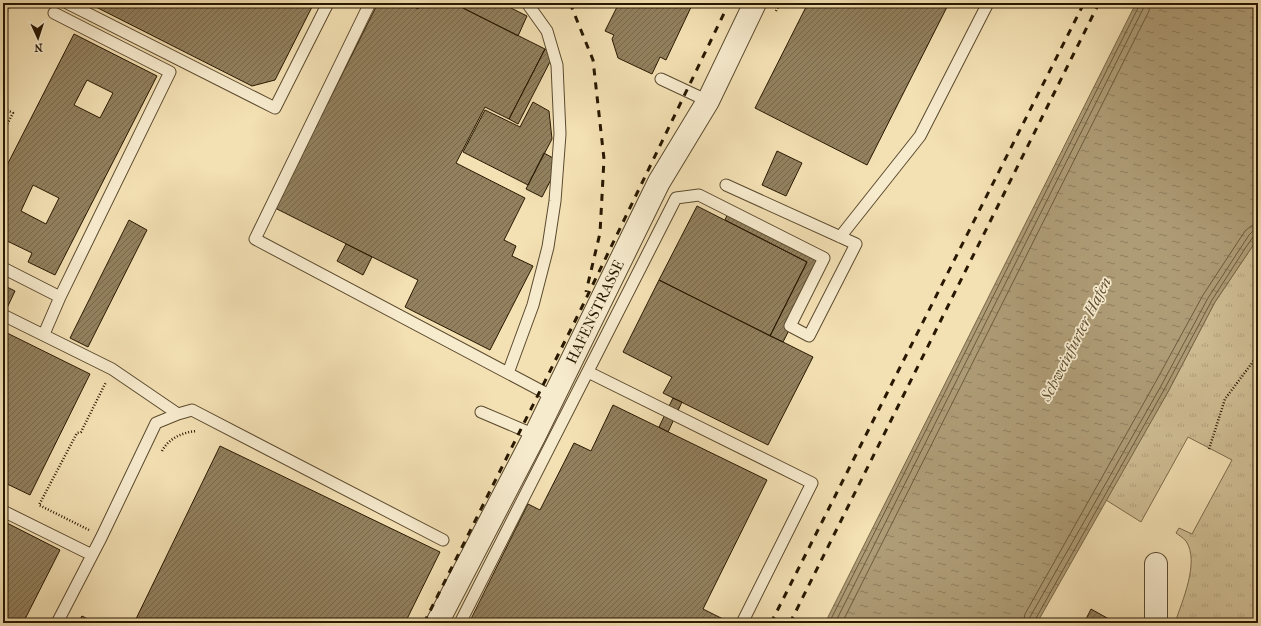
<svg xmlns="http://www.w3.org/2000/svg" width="1261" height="626" viewBox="0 0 1261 626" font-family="'IM FELL French Canon',serif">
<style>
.grass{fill:url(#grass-tufts);stroke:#7c6b4b}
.water{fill:url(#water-ripples);stroke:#786747}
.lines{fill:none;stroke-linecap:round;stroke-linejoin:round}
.shore{stroke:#6b5a3c;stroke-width:1}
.building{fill:url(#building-hatch);stroke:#281801;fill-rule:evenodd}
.lane-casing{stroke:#5b4a2e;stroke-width:13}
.street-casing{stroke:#5b4a2e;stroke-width:24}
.path{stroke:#281801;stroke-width:2.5;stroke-dasharray:1 2;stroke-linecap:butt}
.lane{stroke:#f7ebce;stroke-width:11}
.street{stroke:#f7ebce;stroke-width:22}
.rail{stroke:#281801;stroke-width:3;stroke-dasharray:7 7;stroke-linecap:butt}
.labels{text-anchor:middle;stroke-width:3.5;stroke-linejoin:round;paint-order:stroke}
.street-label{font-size:15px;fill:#281801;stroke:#f7ebce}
.water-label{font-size:16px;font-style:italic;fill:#5e4d30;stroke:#f7ebce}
</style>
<defs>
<pattern id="grass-tufts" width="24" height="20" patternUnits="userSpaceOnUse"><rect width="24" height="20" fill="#d0be95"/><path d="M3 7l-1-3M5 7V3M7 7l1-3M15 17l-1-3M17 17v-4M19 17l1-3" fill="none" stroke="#b3a37f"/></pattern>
<pattern id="water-ripples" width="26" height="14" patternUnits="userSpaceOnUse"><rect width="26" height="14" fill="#ae9c76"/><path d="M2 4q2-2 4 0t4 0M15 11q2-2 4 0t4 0" fill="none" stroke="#8e7e5e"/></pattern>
<pattern id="building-hatch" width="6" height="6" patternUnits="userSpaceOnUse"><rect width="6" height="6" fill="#92805e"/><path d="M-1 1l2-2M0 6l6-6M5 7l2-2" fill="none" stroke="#77684b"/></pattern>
</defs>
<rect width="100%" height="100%" fill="#f3e0b3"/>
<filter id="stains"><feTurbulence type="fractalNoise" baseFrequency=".005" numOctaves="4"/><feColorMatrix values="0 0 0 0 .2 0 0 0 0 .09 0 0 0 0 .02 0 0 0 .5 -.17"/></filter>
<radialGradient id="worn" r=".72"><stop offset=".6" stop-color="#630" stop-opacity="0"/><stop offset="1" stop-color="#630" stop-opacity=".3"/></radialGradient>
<path class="grass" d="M 1258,238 L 1258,623 L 1175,623 C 1182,601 1200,562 1186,541 C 1183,538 1179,535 1176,533 L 1179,528 L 1192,534 L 1232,460 L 1188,437 L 1141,522 L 1106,500 L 1169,390 L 1215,302 Z"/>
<path class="water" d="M 1136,3 L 1258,3 L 1258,238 L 1215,302 L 1169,390 L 1037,623 L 825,623 Z"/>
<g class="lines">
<path class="shore" d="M 829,623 L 1139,6 L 1139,3
M 835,623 L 1143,9 L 1144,3
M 842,623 L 1149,11 L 1150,3
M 1023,623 L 1025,614 L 1155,383 L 1203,295 L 1245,231 L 1251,226 L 1258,225
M 1029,623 L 1030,617 L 1161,386 L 1208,298 L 1249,235 L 1253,231 L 1258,231
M 1034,623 L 1035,620 L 1165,388 L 1212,300 L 1246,247 L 1253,237 L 1258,236"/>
</g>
<path class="building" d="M 91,3 L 314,3 L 275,80 L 252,86 L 92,5 Z
M 378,3 L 407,3 L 418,9 L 421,3 L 453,3 L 545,49 L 509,119 L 485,107 L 456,163 L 525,198 L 504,240 L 516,246 L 512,256 L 533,266 L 490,350 L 405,307 L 418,280 L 275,208 Z
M 466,3 L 501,3 L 527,16 L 518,36 L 463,8 Z
M 619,3 L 693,3 L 666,60 L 660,57 L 652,74 L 618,58 L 612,39 L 614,35 L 605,31 Z
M 808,3 L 949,3 L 867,165 L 755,108 Z
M 74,34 L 157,76 L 55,275 L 28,262 L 32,253 L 3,239 L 3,173 ZM 87,80 L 113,93 L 100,118 L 74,105 ZM 33,185 L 59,198 L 46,224 L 21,211 Z
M 545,49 L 554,54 L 518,124 L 509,119 Z
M 533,102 L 549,111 L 552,139 L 528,185 L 463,152 L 485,110 L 520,127 Z
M 777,151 L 802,163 L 786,196 L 762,185 Z
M 544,153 L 560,162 L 542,197 L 526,189 Z
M 697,206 L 807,262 L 770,336 L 659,280 Z
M 731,206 L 828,254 L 783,342 L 770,336 L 807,262 L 725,220 Z
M 129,220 L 147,230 L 88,347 L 70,338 Z
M 346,244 L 372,257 L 363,275 L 337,261 Z
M 659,280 L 813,357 L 768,445 L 663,393 L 672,377 L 623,352 Z
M 3,285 L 15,291 L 7,308 L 3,306 Z
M 3,331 L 90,374 L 30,495 L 3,482 Z
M 673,398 L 682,402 L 668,432 L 659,427 Z
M 613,405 L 767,480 L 703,609 L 731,623 L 469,623 L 528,504 L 540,510 L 574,443 L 591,451 Z
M 220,446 L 440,552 L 405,623 L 134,623 Z
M 3,521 L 60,550 L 23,623 L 3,623 Z
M 1091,609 L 1116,623 L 1084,623 Z
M 82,616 L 95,623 L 78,623 Z"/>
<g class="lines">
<defs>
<path id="lane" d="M 67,3 L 275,108 L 328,3
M 370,3 L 255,239 L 553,397
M 661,79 L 708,101
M 840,237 L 920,136 L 988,3
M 3,268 L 60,297 L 170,72 L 54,13
M 3,315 L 112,369 L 178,414 L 192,410 L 443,540
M 44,334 L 60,297
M 588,372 L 812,483 L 742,623
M 508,373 L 533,305 L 548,247 L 555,201 L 560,134 L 557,65 L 547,31 L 527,3
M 481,412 L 535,435
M 3,511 L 92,555
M 57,623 L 101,538 L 156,423 L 178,414
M 460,623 L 676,198 L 699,195 L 824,258 L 790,326 L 809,336 L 856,244 L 726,185"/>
<path id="street" d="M 437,623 L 535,435 L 659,182 L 708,101 L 755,3
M 1156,623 L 1156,564"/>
</defs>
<use href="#lane" class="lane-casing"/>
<use href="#street" class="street-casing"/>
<path class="path" d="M 776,11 L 780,3
M 3,19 L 11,3
M 3,132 L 13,113 L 5,109
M 1209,449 L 1225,399 L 1258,355
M 162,451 C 169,438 183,432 197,431
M 89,530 L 39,505 L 77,433 L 81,432 L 106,382"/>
<use href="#lane" class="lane"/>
<use href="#street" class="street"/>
<path class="rail" d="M 570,3 L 593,60 L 604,159 L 600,233 L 586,292
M 424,623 L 581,309 L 729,3
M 771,623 L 1084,3
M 790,623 L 1099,3"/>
</g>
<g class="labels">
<g class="street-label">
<text transform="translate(595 312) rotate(-64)" y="5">HAFENSTRASSE</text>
</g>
<g class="water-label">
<text transform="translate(1075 339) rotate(-63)" y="6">Schweinfurter Hafen</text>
</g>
</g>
<rect width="1261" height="626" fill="none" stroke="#f3e0b3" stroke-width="16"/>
<rect x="4" y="4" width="1253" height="618" fill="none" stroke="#281801" stroke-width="2"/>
<rect x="8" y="8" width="1245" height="610" fill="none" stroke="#281801"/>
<g transform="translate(38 38) rotate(177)" stroke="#f7ebce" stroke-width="3" paint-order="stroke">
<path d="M0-3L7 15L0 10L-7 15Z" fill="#281801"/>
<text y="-6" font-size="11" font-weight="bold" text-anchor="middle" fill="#281801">N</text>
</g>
<rect width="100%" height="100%" filter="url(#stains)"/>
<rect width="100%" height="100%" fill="url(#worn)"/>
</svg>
